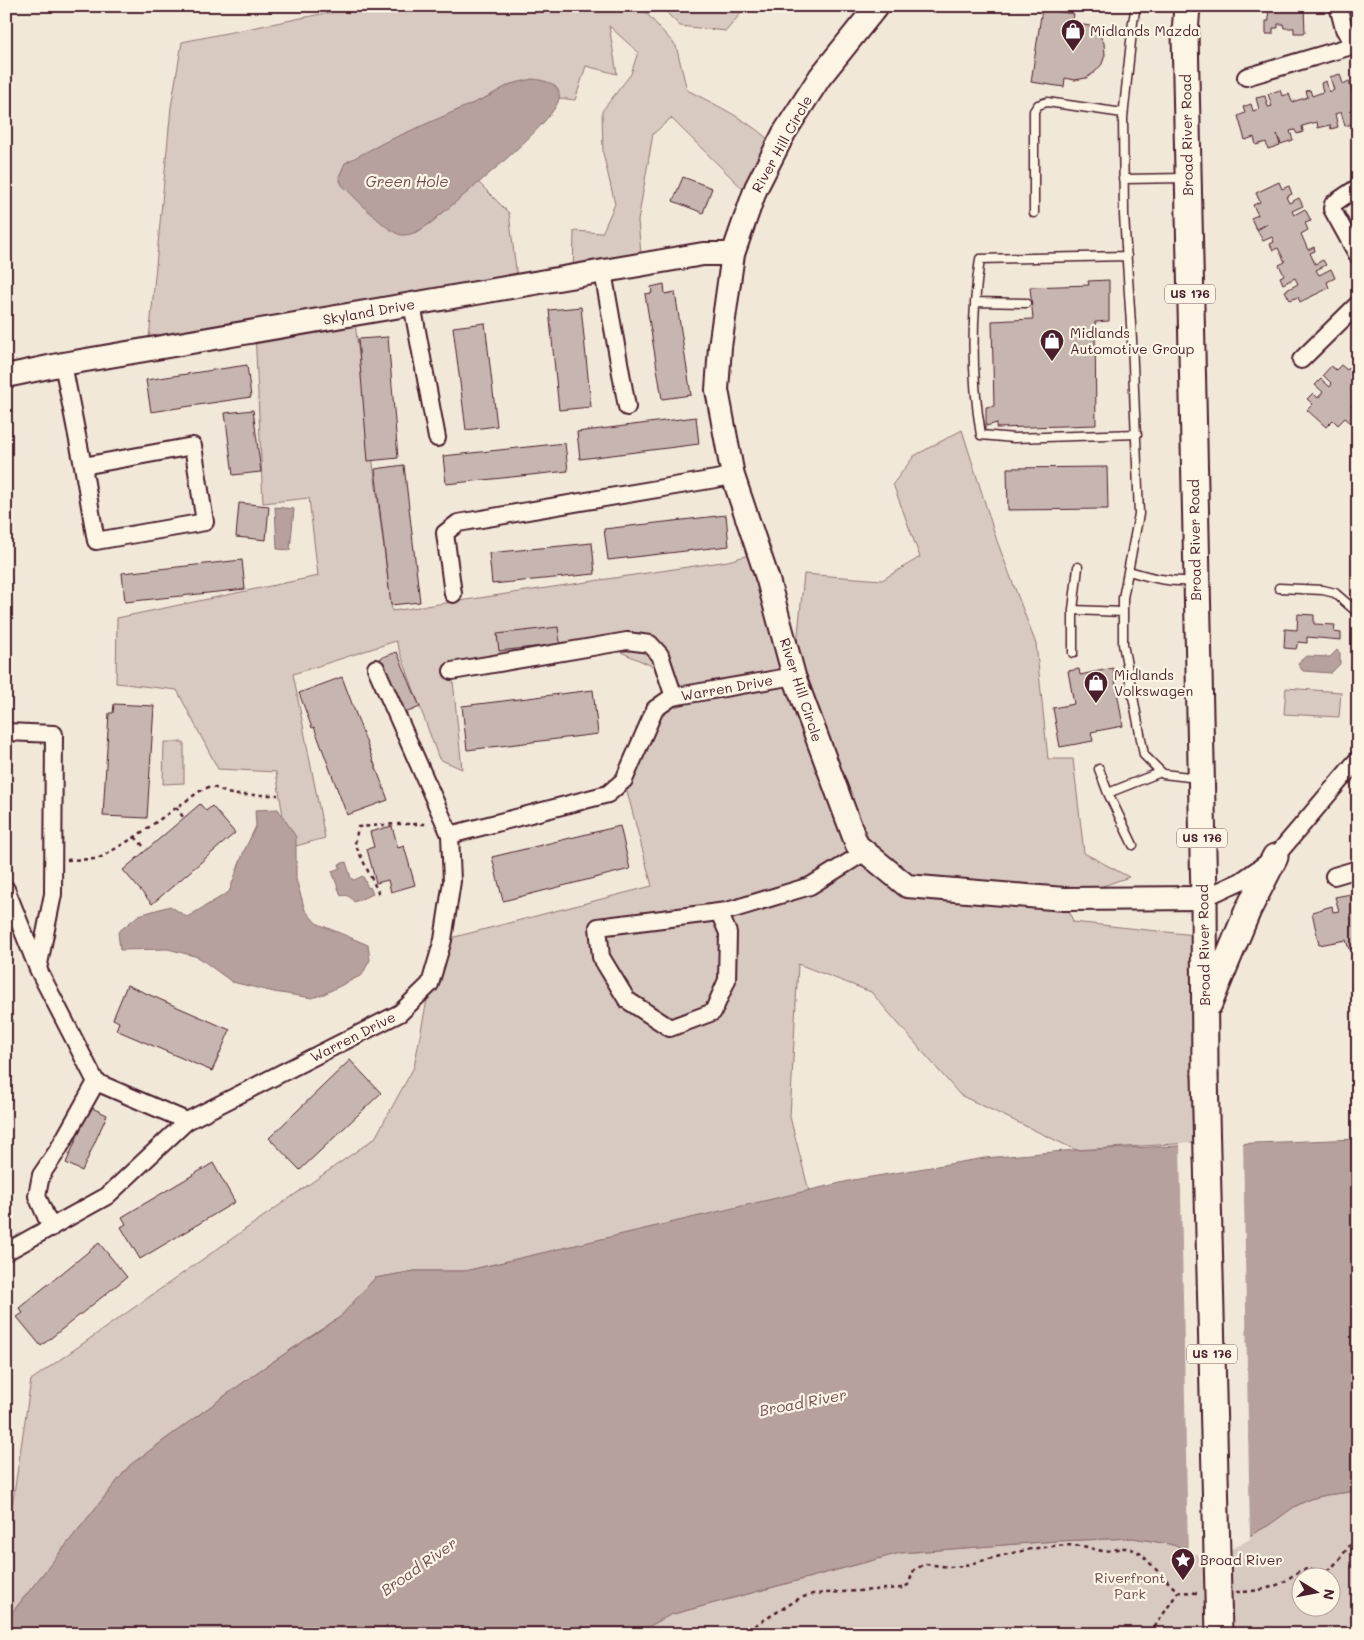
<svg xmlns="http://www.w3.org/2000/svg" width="1364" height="1640" viewBox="0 0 1364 1640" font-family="Mali,sans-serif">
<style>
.green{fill:#d8cac0;stroke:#917476;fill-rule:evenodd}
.water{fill:#b6a19c;stroke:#8b6d6f}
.pier{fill:#f1e8da}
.building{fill:#c7b6af;stroke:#4a1f2b}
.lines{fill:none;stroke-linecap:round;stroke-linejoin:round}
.lane-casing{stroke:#4a1f2b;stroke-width:11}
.street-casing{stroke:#4a1f2b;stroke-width:20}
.secondary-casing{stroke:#4a1f2b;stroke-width:26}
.primary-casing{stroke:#4a1f2b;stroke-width:29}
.path{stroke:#4a1f2b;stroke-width:2.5;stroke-dasharray:4 4;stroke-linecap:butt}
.lane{stroke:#fcf5e5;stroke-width:8}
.street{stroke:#fcf5e5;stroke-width:16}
.secondary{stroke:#fcf5e5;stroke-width:22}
.primary{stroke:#fcf5e5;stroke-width:25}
.primary-bridge-casing{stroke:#4a1f2b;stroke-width:29;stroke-linecap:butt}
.primary-bridge{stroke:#fcf5e5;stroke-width:25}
.labels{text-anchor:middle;stroke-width:4.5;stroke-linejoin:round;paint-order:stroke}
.shield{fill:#fcf5e5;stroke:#7f5f63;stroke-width:1}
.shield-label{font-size:12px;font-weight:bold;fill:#4a1f2b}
.poi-label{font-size:14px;fill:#4a1f2b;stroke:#fcf5e5;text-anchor:start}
.street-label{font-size:14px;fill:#4a1f2b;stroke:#fcf5e5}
.park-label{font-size:14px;fill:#6e4a50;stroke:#fcf5e5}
.water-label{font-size:15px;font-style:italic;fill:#704c53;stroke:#fcf5e5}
</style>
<rect width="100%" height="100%" fill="#f1e8da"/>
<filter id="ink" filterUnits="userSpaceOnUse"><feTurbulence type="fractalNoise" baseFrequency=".02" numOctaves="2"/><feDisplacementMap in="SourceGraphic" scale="10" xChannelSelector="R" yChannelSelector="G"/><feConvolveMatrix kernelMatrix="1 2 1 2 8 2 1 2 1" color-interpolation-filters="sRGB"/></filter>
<g filter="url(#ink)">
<path class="green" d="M 361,6 L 640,6 L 676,46 L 687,90 C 718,106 753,122 777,148 L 747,193 L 671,118 L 653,134 L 638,221 L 642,265 L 573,277 L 574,231 L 602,233 L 615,204 L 603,153 L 602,111 L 631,74 L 638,52 L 609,26 L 617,74 L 586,66 L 575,100 L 559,98 L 557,90 L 511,84 L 487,97 L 346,163 L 339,177 L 342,185 L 416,233 L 432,222 L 478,182 L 509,213 L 518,286 L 354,315 L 392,611 L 728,561 L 759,552 L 794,674 L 804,574 L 882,580 L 920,557 L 893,484 L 914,456 L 962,430 L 997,541 L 1036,644 L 1048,759 L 1073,759 L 1084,853 L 1129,877 L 1065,899 L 1073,922 L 1204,936 L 1207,1142 L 1076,1150 L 960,1095 L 871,992 L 798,964 L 790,1117 L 809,1191 L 465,1271 L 415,1271 L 375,1278 L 340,1317 L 259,1371 L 130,1465 L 6,1620 L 6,1547 L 31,1380 L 375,1138 L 414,1067 L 430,984 L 443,940 L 652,886 L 624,780 L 655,709 L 672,697 L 668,673 L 605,645 L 452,671 L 462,769 L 439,759 L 396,641 L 293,674 L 325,838 L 292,847 L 284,823 L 276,772 L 218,769 L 177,690 L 116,683 L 117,618 L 318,576 L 309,498 L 263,503 L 255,331 L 148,350 L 171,107 L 182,42 Z
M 660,6 L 747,6 L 726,31 L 680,26 Z
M 1286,688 L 1341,692 L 1339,717 L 1284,714 Z
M 164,742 L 184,742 L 184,783 L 163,784 Z
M 1358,1491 L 1358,1634 L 635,1634 L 670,1615 L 900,1553 L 1056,1541 L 1133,1538 L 1169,1544 L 1196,1552 L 1227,1548 L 1269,1525 L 1294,1507 L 1310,1499 L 1326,1495 ZM 1302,1578 L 1332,1578 L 1332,1608 L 1302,1608 Z"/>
<path class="water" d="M 532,79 C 543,80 562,83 559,99 C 553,125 456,201 432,222 C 423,228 415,235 403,235 C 390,236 353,195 342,185 L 339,177 L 345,163 L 385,142 L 487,97 L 511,84 Z
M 275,507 L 294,509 L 290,550 L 277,549 Z
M 1337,650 L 1340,653 L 1340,664 L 1331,673 L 1303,671 L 1299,666 L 1298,663 L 1306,656 L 1330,657 Z
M 278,809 L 296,837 L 296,879 L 305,910 L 316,923 L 368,945 L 370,960 L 362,975 L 324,994 L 312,998 L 274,992 L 232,982 L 198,957 L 168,949 L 120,950 L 118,932 L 139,915 L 170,906 L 187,917 L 229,892 L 244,851 L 256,826 L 255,810 Z
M 346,862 L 351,878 L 354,880 L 363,876 L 368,888 L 370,887 L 373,894 L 354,902 C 351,897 346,894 341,896 L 332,871 L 340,868 L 339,864 Z
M 1358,1139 L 1358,1491 L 1326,1495 L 1310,1499 L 1294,1507 L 1269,1525 L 1227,1548 L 1196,1552 L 1169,1544 L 1133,1538 L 1056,1541 L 900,1553 L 670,1615 L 635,1634 L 6,1634 L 6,1620 L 130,1465 L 259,1371 L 340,1317 L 375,1278 L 415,1271 L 465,1271 L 853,1180 L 985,1158 L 1076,1150 Z"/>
<path class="pier" d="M 1243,1141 L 1250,1539 L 1228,1551 L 1211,1554 L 1195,1554 L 1188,1552 L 1180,1143 Z"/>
<path class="building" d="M 1304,7 L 1305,33 L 1294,33 L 1294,28 L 1284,28 L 1283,24 L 1278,24 L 1278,28 L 1273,28 L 1273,34 L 1266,34 L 1266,21 L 1269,21 L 1268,8 Z
M 1042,9 L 1074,14 L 1072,23 L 1090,26 L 1098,32 L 1104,43 L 1105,55 L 1102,64 L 1095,72 L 1086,78 L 1075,80 L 1065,78 L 1064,87 L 1031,82 Z
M 1340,74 L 1343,84 L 1349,81 L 1358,110 L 1358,113 L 1353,114 L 1355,123 L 1345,126 L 1341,112 L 1335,114 L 1338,127 L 1331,129 L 1330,125 L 1318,128 L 1317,122 L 1302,126 L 1303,132 L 1297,134 L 1295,130 L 1290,131 L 1293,140 L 1281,144 L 1277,134 L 1280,145 L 1268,149 L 1266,142 L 1256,145 L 1254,137 L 1245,140 L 1238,116 L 1245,113 L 1243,107 L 1251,104 L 1253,111 L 1259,109 L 1256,98 L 1265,96 L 1268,107 L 1272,106 L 1268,94 L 1280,90 L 1282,96 L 1289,94 L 1292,102 L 1308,97 L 1306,91 L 1310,90 L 1312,96 L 1323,92 L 1321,83 L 1326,81 L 1329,92 L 1334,90 L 1330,77 Z
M 683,177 L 712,188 L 703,213 L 673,201 Z
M 1279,182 L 1282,189 L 1289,186 L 1292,194 L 1286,197 L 1289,203 L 1299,198 L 1303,206 L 1292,211 L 1294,215 L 1305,209 L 1311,221 L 1305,223 L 1308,230 L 1301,234 L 1308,250 L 1314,247 L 1315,251 L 1310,253 L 1315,264 L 1323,260 L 1326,265 L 1316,270 L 1319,275 L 1331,269 L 1335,278 L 1327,282 L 1329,288 L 1300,302 L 1298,297 L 1290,300 L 1285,291 L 1298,284 L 1295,278 L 1283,284 L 1280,277 L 1284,275 L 1279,265 L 1285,262 L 1278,248 L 1273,250 L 1270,244 L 1274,242 L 1272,237 L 1263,241 L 1257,230 L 1267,224 L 1256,229 L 1251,218 L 1258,215 L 1253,205 L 1260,202 L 1256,193 Z
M 1109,280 L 1109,321 L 1095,322 L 1096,425 L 996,428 L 997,423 L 986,426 L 986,407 L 994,406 L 992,321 L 1033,319 L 1030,287 L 1089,285 L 1088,281 Z
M 664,284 L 665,294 L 675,292 L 691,395 L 662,399 L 645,294 L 652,293 L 651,287 Z
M 581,307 L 591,407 L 559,410 L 549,310 Z
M 485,323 L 497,426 L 466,430 L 453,327 Z
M 388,337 L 398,458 L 368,461 L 358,339 Z
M 1358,359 L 1358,411 L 1351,406 L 1358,412 L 1358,415 L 1351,423 L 1345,418 L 1338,425 L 1333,420 L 1326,427 L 1307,410 L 1313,404 L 1307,399 L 1313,393 L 1318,398 L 1323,392 L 1315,385 L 1321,379 L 1330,387 L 1332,384 L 1323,375 L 1331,366 L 1336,370 L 1341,365 L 1347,370 Z
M 247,365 L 251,397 L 151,412 L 146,380 Z
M 253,410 L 261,472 L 233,475 L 225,413 Z
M 696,417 L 699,444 L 580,459 L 577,432 Z
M 565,443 L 568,471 L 446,484 L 443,456 Z
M 404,465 L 420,602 L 391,605 L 375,469 Z
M 1107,467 L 1108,509 L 1008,510 L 1007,468 Z
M 239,503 L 269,506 L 266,540 L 236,537 Z
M 726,515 L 729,546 L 608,560 L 604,529 Z
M 592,543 L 595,574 L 492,584 L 489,553 Z
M 242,560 L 245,589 L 125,602 L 122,573 Z
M 1298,614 L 1314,615 L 1314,624 L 1335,625 L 1334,632 L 1341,633 L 1341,640 L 1307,637 L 1307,643 L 1298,642 L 1296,649 L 1284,648 L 1285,629 L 1297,630 Z
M 558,627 L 560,644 L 499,651 L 497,634 Z
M 397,652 L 420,707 L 403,714 L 380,658 Z
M 1113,668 L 1123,726 L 1091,732 L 1093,741 L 1060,747 L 1053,708 L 1074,704 L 1068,671 L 1079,669 L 1080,675 Z
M 342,677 L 388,800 L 347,815 L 314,727 L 312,728 L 299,693 Z
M 593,690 L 598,734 L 467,750 L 462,706 Z
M 114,704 L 154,706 L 147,818 L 103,816 L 109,713 L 113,713 Z
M 200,804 L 206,811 L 212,806 L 235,833 L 152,904 L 123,870 Z
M 392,826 L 398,848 L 404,846 L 415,885 L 391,892 L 388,880 L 376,883 L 367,849 L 374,847 L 370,832 Z
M 620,826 L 630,869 L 503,901 L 492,857 Z
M 1351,894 L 1354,903 L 1358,902 L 1358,946 L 1349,949 L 1346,940 L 1319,945 L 1312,912 L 1332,906 L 1333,912 L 1339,911 L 1335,897 Z
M 127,985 L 230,1030 L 212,1071 L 116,1030 L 119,1022 L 113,1019 Z
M 350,1060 L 381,1093 L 300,1170 L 269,1138 Z
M 90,1107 L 107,1115 L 82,1171 L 66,1163 Z
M 213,1163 L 235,1202 L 140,1259 L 121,1227 L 126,1224 L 122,1217 Z
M 99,1243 L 127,1277 L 41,1346 L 17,1317 L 23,1313 L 19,1308 Z"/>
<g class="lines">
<defs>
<path id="lane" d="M 1136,6 L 1133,22 L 1123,118 L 1124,215 L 1132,340 L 1139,514 L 1123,598 L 1123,644 L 1144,755 L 1163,774 L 1198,778
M 1123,179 L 1186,178
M 1034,213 L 1034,111 L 1038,105 L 1047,102 L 1123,113
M 1127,256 L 980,259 C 971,319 971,375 981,435 L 1014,438 L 1137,434
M 975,302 L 1026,303
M 1129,571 C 1152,578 1168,582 1193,581
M 1279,588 L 1323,590 L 1335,593 L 1358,613
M 1073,610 L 1078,567
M 1073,653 L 1073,610 L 1123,612
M 1099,769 L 1108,793
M 1133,845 L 1108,793 L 1161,772"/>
<path id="street" d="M 1338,6 L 1344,29 L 1358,49
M 1246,77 L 1355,45
M 1358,187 L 1333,204 L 1332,209 L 1358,256
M 603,272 L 627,407
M 412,304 L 437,438
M 1301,360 L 1358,304
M 63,364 L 83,466 L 96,541 L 205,522 L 193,446 L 83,466
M 453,594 L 445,533 L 458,523 L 733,476
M 452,671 L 627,641 L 650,644 L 660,655 L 674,697
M 6,732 L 54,734 L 53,894 L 38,969
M 450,835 L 608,794 L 624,780 L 655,709 L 672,697 L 794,676
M 1334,876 L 1358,869
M 6,889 L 38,969 L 96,1082 L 187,1121
M 1204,898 L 1241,881 L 1275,857 L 1358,759
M 719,912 L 728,933 L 727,980 L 713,1012 L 670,1028 L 627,1000 L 601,957 L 598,927 L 727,911 L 810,886 L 865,852
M 51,1228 L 37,1196 L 41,1175 L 58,1150 L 96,1082
M 6,1252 L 107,1196 L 187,1121 L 400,1013 L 430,984 L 443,940 L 452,881 L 450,835 L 376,668"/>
<path id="secondary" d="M 877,6 L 820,77 L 784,133 L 756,188 L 733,254 L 720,347 L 717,390 L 733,476 L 768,580 L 794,676 L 857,845 L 907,886 L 1064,899 L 1204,898
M 6,376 L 63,364 L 703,254 L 733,254"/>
<path id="primary" d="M 1187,6 L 1185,33 L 1204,898 L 1205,1074
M 1209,1004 L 1248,910 L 1275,857"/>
</defs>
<use href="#lane" class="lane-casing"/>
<use href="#street" class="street-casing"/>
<use href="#secondary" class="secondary-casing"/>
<use href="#primary" class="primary-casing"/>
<path class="path" d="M 176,807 L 183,817
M 135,837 L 145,848
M 67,860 L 97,859 L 103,856 L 135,837 L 200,791 L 211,786 L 227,793 L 237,795 L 278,795
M 379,894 L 355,844 L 358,827 L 397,824 L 429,824
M 1236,1592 C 1252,1592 1272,1589 1285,1581 C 1291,1577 1296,1572 1302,1570 C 1311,1567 1321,1574 1329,1569 C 1338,1564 1348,1545 1358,1537
M 741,1634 L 800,1598 L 813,1594 L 902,1588 L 908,1585 L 914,1570 L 925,1564 L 949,1567 L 961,1566 C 1000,1557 1042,1542 1082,1546 C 1090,1547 1097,1551 1105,1551 C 1121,1550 1124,1543 1141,1554 L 1178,1592 L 1198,1593
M 1150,1634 L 1178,1592"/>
<use href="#lane" class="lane"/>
<use href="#street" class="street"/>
<use href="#secondary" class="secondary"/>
<use href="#primary" class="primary"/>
<defs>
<path id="primary-bridge" d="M 1205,1074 L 1219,1634"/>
</defs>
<use href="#primary-bridge" class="primary-bridge-casing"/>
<use href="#primary-bridge" class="primary-bridge"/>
</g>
</g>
<defs>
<symbol id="shop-pin" viewBox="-11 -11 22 30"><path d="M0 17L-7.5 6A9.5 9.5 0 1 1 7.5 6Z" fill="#4a1f2b" stroke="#fcf5e5"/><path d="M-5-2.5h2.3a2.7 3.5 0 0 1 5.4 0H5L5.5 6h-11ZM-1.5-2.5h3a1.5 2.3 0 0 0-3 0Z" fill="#fff"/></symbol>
<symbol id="sight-pin" viewBox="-11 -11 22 30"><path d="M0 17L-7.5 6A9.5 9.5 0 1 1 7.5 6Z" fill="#4a1f2b" stroke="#fcf5e5"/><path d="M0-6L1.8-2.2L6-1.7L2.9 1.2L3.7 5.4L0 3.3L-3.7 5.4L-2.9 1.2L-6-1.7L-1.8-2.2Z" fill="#fff"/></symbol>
</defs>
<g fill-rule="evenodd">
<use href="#shop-pin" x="1059" y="17" width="28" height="38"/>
<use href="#shop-pin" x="1038" y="327" width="28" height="38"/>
<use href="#shop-pin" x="1082" y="669" width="28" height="38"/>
<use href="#sight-pin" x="1169" y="1546" width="28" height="38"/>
</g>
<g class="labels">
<g class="shield">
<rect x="1165" y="284.5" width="50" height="19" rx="4"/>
<rect x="1177" y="828.5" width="50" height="19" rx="4"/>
<rect x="1187" y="1344.5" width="50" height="19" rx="4"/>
</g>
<g class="shield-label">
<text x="1190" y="298">US 176</text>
<text x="1202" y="842">US 176</text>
<text x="1212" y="1358">US 176</text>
</g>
<g class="poi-label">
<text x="1090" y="36">Midlands Mazda</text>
<text x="1070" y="338">Midlands<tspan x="1070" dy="16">Automotive Group</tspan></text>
<text x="1114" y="680">Midlands<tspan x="1114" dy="16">Volkswagen</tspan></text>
<text x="1200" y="1565">Broad River</text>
</g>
<g class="street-label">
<text transform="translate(1187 135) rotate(-91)" y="5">Broad River Road</text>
<text transform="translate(782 144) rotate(-61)" y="5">River Hill Circle</text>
<text transform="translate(369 312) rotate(-10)" y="5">Skyland Drive</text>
<text transform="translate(1195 540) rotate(-91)" y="5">Broad River Road</text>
<text transform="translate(727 688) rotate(-10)" y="5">Warren Drive</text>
<text transform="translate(801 690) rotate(72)" y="5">River Hill Circle</text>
<text transform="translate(1204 945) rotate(-91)" y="5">Broad River Road</text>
<text transform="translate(353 1037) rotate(-27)" y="5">Warren Drive</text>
</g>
<g class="park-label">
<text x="1130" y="1583">Riverfront<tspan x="1130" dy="16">Park</tspan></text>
</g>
<g class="water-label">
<text x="407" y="187">Green Hole</text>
<text transform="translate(803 1403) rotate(-11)" y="5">Broad River</text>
<text transform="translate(419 1567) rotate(-35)" y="5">Broad River</text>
</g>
</g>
<rect width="1364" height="1640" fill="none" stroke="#fcf5e5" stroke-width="25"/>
<rect x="12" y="12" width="1339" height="1615" fill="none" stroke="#4a1f2b" stroke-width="2" filter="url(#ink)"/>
<g transform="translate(1316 1592) rotate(100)"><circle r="24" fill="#fcf5e5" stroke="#b59f9b"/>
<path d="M0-4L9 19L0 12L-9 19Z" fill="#4a1f2b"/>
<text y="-8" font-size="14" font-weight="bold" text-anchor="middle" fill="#4a1f2b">N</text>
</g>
</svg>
